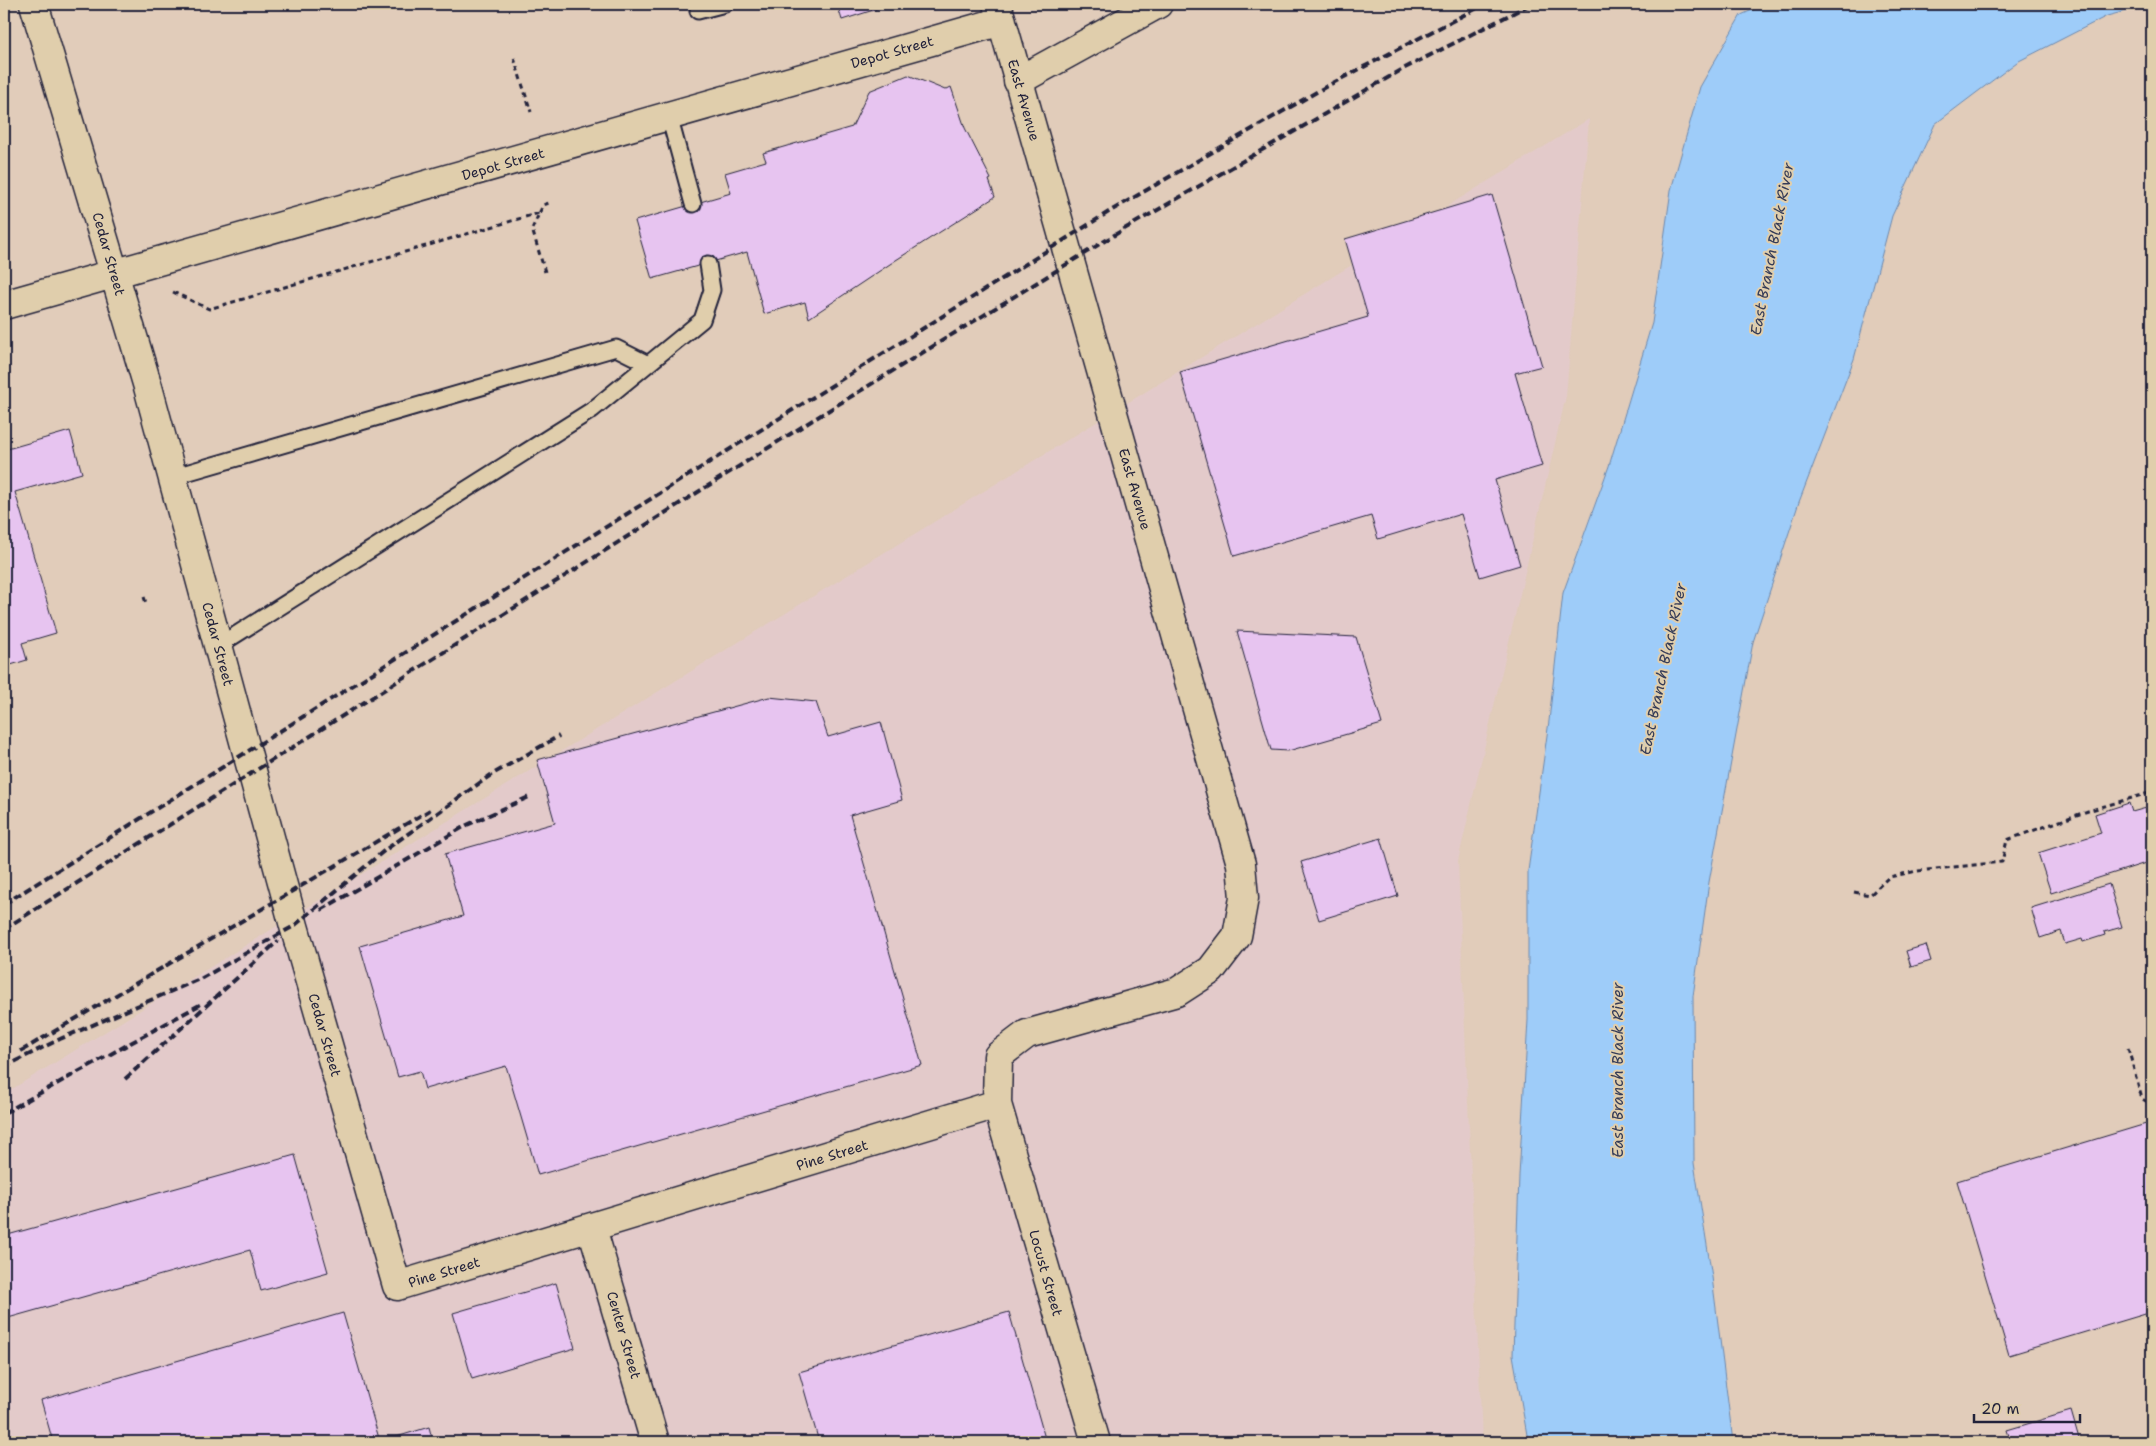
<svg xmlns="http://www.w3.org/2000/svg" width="2156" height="1446" viewBox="0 0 2156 1446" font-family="'Shantell Sans',sans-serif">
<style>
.built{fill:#e3caca}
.water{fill:#9eccf9;stroke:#6c88ad}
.pier{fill:#e1ccba}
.building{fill:#e7c4f0;stroke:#22223b}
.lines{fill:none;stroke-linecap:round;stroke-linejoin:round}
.service-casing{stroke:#22223b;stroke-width:19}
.minor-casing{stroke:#22223b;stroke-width:31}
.path{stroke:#22223b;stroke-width:3;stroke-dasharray:5 4;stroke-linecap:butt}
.service{stroke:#e0ceac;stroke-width:15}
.minor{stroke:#e0ceac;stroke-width:28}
.rail{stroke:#22223b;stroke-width:4;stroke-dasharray:8 4;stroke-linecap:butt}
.labels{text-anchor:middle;stroke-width:4;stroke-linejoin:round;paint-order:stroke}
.street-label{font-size:14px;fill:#22223b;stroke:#e0ceac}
.water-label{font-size:15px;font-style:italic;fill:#353c58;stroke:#e0ceac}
</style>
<rect width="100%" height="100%" fill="#e1ccba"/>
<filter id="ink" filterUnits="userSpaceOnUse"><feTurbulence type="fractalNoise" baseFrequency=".02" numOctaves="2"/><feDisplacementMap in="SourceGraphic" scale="10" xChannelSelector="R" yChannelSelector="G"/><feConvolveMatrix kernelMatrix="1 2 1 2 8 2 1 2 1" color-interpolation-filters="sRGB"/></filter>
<g filter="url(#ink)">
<path class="built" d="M 1589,119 L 1566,396 L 1458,861 L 1482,1442 L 4,1442 L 4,1094 Z"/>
<path class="water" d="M 1766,4 L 2152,4 L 2107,16 L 2017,62 L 1935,124 L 1892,216 L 1854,359 L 1799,502 L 1753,642 L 1709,882 L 1693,996 L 1694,1163 L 1712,1277 L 1733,1442 L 1531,1442 L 1527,1435 L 1513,1355 L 1519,1176 L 1528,1020 L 1528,871 L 1549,721 L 1563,593 L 1609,466 L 1652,323 L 1671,190 L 1700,87 L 1741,15 Z"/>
<path class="pier" d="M 2128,4 L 2152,4 L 2152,7 L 2131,13 Z"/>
<path class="building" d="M 837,4 L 882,4 L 883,7 L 842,20 Z
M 908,75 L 945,90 L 951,87 L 965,128 L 991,179 L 989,180 L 995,197 L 896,260 L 809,318 L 805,302 L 764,314 L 747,252 L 652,279 L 635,221 L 731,193 L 725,173 L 766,161 L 763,153 L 852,127 L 869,91 Z
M 1492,195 L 1542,366 L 1515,373 L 1542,466 L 1495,480 L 1520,565 L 1480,577 L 1461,514 L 1378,539 L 1371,516 L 1234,556 L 1180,372 L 1368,317 L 1345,239 Z
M 70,431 L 82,473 L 15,492 L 56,633 L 22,643 L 27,660 L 4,667 L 4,450 Z
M 1237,631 L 1356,637 L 1382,724 L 1288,751 L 1271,750 Z
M 769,697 L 816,702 L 828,737 L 881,722 L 902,800 L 850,815 L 922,1065 L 538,1175 L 506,1066 L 425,1089 L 420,1071 L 398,1077 L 360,946 L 463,916 L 445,854 L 555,823 L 537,760 Z
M 2129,803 L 2132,812 L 2150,807 L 2152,811 L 2152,861 L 2051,893 L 2038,853 L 2101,833 L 2095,814 Z
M 1381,838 L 1398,896 L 1319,920 L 1301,862 Z
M 2109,884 L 2122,927 L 2104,932 L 2105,935 L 2083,942 L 2082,939 L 2065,944 L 2061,931 L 2040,938 L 2031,908 Z
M 1926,945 L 1931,961 L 1911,967 L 1906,951 Z
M 2146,1124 L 2152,1145 L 2152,1312 L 2009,1355 L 1957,1181 Z
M 295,1155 L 328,1272 L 261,1291 L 250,1250 L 8,1318 L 4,1303 L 4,1236 Z
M 556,1283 L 575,1348 L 472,1379 L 453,1313 Z
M 1009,1312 L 1046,1442 L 819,1442 L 799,1372 Z
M 343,1313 L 380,1442 L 429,1427 L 433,1442 L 53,1442 L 41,1400 Z
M 2071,1411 L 2080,1442 L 2011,1442 L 2007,1430 Z"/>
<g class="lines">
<defs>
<path id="service" d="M 698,11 L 725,4
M 669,116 L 693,204
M 172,477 L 616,348 L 648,364
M 218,646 L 592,410 L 702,320 L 712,290 L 708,264"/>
<path id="minor" d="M 34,4 L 148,387 L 294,926 L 397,1286 L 997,1104
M 997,4 L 1241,864 L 1244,898 L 1237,936 L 1211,970 L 1177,992 L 1027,1034 L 998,1056 L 997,1104 L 1096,1442
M 1018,81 L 1158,4
M 4,305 L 1002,21
M 592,1228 L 655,1442"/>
</defs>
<use href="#service" class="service-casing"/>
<use href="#minor" class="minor-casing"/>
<path class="path" d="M 514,58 L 531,112
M 545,272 L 532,229 L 543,205 L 552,202
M 173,292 L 209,309 L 539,213
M 144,597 L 146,603
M 1854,892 L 1870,895 L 1889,877 L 1917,871 L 2002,862 L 2007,840 L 2088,811 L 2152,792
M 2128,1048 L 2142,1099 L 2152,1104"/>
<use href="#service" class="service"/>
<use href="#minor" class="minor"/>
<path class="rail" d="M 4,904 L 1112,210 L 1327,86 L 1485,4
M 321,910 L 467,825 L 529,797
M 4,929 L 803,426 L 1121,231 L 1403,69 L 1531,4
M 21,1051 L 430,810
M 4,1067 L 60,1039 L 202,978 L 294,926 L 385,850 L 491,775 L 559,736
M 125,1079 L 278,941
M 4,1113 L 203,1003"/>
</g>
</g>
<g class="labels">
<g class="street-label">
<text transform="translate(892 52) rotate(-16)" y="5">Depot Street</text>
<text transform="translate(1024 100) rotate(74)" y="5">East Avenue</text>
<text transform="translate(503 164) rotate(-16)" y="5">Depot Street</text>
<text transform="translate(109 254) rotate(74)" y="5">Cedar Street</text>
<text transform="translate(1135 489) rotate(74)" y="5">East Avenue</text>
<text transform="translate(218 644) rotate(75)" y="5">Cedar Street</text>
<text transform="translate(325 1035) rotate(74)" y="5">Cedar Street</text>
<text transform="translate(832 1155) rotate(-17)" y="5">Pine Street</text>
<text transform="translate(444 1272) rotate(-17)" y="5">Pine Street</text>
<text transform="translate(1046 1273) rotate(74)" y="5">Locust Street</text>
<text transform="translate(624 1335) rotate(74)" y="5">Center Street</text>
</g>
<g class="water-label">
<text transform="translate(1772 249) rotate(-79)" y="5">East Branch Black River</text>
<text transform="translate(1663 669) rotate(-78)" y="5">East Branch Black River</text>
<text transform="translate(1618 1070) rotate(-90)" y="5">East Branch Black River</text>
</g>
</g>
<rect width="2156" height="1446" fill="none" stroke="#e0ceac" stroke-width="20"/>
<rect x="10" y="10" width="2136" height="1426" fill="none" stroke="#22223b" stroke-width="2" filter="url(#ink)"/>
<path d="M1974 1414v8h106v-8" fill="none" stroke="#22223b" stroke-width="2.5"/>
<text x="1981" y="1414" font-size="15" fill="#22223b" stroke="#e0ceac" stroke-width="4" paint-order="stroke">20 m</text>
</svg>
